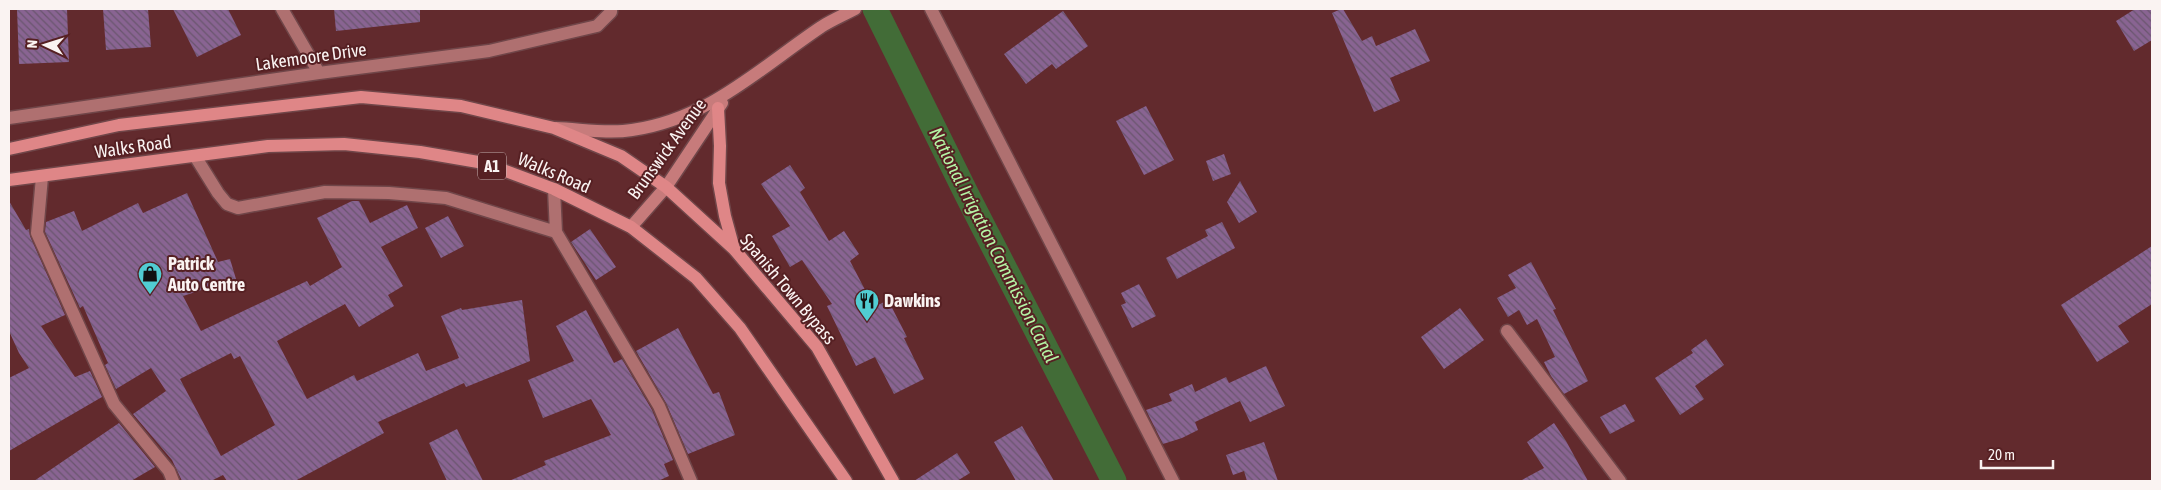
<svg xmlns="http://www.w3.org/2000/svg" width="2161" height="490" viewBox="0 0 2161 490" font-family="'Asap Condensed',sans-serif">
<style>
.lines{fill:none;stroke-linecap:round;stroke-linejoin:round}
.canal{stroke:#426c37;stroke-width:25}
.building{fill:url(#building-back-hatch);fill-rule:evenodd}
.street-casing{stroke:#704649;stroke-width:15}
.secondary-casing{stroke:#704649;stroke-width:15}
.primary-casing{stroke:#704649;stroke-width:15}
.street{stroke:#af7070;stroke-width:12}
.secondary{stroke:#c77b7b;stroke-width:12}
.primary{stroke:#df8687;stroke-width:12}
.labels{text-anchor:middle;stroke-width:4;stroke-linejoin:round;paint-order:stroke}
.shield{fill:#562023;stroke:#c9b4b4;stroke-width:1}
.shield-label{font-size:16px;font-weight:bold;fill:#faf3f2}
.street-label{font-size:18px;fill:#faf3f2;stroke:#562023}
.poi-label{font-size:18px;font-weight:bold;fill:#faf3f2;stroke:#562023;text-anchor:start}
.water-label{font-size:19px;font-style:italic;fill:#b4f4a4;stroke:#562023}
</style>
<defs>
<pattern id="building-back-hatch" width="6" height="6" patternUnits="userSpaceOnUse" patternTransform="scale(1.25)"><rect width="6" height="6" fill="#896492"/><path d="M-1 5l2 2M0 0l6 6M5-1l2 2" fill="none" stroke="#6a566e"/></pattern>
</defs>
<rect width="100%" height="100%" fill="#622a2d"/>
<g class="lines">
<path class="canal" d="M 875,9 L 968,197 L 1114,481"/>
</g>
<path class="building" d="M 17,9 L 67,9 L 69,62 L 19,64 Z
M 103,9 L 148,9 L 151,47 L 106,50 Z
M 173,9 L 228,9 L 241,35 L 197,57 Z
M 334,9 L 420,9 L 420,22 L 336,31 Z
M 1341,9 L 1343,9 L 1362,41 L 1372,36 L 1376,46 L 1415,29 L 1430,61 L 1390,78 L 1400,101 L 1374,112 L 1332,13 Z
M 2135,9 L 2152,9 L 2152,40 L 2134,51 L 2116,21 Z
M 1063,11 L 1088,46 L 1056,69 L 1052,64 L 1026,84 L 1004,54 Z
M 1146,106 L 1174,160 L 1144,175 L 1116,121 Z
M 1224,154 L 1231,174 L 1213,181 L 1206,161 Z
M 790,165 L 805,188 L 800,192 L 829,241 L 844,231 L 859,254 L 850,261 L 874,307 L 888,300 L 907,337 L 904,338 L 924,379 L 894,394 L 875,357 L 856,366 L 827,306 L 832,304 L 802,260 L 790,267 L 772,236 L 790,226 L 761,184 Z
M 1240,181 L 1257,212 L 1239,223 L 1227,202 Z
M 187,193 L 218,262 L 230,259 L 236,279 L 183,296 L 201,331 L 307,281 L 310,286 L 342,267 L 317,218 L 352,201 L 359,201 L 370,223 L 407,205 L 418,228 L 381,247 L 403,286 L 388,295 L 394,306 L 359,327 L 345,304 L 277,341 L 307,399 L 354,375 L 357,381 L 418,353 L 426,371 L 459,358 L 441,316 L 461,308 L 462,310 L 522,300 L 530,361 L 466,387 L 464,383 L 378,422 L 384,433 L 295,481 L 227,481 L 223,475 L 211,481 L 182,481 L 172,460 L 133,414 L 166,391 L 151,368 L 116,389 L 105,365 L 108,363 L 83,306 L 80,308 L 45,232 L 46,222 L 74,211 L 82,231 L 138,203 L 143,213 ZM 231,353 L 234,359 L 240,356 L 275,425 L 221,456 L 180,379 Z
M 9,201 L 26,230 L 29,229 L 30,236 L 65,315 L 41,326 L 75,377 L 90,371 L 102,397 L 9,451 L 9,378 L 29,368 L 19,353 L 9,331 Z
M 448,216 L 464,246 L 441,258 L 425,228 Z
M 1222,222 L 1235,248 L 1177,279 L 1166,258 L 1208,236 L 1205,230 Z
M 590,229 L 616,267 L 596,280 L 571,242 Z
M 2152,246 L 2152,304 L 2118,326 L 2129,342 L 2097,362 L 2061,305 Z
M 1531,262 L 1556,309 L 1553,310 L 1588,381 L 1564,394 L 1551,376 L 1544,362 L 1555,357 L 1537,319 L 1527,325 L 1519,310 L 1508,317 L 1497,298 L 1516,288 L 1508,275 Z
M 1139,284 L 1156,316 L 1132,328 L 1121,305 L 1126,303 L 1121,293 Z
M 1460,308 L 1484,340 L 1444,369 L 1421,337 Z
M 586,310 L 614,363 L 622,359 L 652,410 L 673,460 L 664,464 L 669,476 L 658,481 L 509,481 L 546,465 L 544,461 L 611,435 L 591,399 L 543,418 L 528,380 L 574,361 L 556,326 Z
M 678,328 L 713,394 L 719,392 L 735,435 L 688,454 L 666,403 L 636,351 Z
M 1706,339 L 1724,365 L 1695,386 L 1704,399 L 1680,415 L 1655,378 L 1693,353 L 1691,350 Z
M 1266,366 L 1285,406 L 1250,422 L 1240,401 L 1195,422 L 1198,430 L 1182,438 L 1163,444 L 1146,410 L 1172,401 L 1169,394 L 1192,384 L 1195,392 L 1226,377 L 1229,383 Z
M 1625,404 L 1635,421 L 1610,434 L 1600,417 Z
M 119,423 L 155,467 L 131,481 L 34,481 Z
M 1554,423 L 1566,441 L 1588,481 L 1520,481 L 1544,468 L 1527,442 Z
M 1022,426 L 1054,481 L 1016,481 L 994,442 Z
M 457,429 L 483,481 L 447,481 L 429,443 Z
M 1264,442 L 1278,481 L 1247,481 L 1244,471 L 1233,475 L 1226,455 Z
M 957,453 L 970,473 L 957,481 L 914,481 Z"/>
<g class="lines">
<defs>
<path id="street" d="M 282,9 L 319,73
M 931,9 L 1173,481
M 9,118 L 319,73 L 489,51 L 597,26 L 611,12 L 611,9
M 195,156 L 218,193 L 227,204 L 238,208 L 325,192 L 389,193 L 446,198 L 556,232
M 42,177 L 37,233 L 114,404 L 169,471 L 173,481
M 554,189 L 556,232 L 659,406 L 691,481
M 1507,331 L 1620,481"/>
<path id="secondary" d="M 556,128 C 581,129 608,134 632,130 C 709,119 760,68 821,27 C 832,20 844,15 855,9
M 631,227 L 666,187 L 722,103"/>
<path id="primary" d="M 718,108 L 720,146 L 719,183 L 725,216 L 734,249
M 9,149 L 119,125 L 361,97 L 461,106 L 554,128 L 621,156 L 666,187 L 734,249 L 817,347 L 893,481
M 9,180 L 268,146 L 344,144 L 420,152 L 484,163 L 554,189 L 631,227 L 696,278 L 740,328 L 846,481"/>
</defs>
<use href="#street" class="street-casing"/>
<use href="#secondary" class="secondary-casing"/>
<use href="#primary" class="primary-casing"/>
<use href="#street" class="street"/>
<use href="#secondary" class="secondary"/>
<use href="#primary" class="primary"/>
</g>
<defs>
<symbol id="shop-pin" viewBox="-11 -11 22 30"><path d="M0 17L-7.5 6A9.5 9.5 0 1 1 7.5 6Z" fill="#51ccd2" stroke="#562023"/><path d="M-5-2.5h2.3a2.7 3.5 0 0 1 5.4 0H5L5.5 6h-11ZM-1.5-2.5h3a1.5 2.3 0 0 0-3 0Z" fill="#111"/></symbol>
<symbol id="restaurant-pin" viewBox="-11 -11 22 30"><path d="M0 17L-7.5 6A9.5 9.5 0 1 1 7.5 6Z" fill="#51ccd2" stroke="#562023"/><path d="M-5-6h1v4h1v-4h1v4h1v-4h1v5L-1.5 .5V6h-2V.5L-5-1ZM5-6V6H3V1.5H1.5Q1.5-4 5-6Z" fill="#111"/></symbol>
</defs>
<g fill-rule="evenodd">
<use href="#shop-pin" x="136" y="260" width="28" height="38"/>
<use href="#restaurant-pin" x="853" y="287" width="28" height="38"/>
</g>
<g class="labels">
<rect class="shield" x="478" y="152.5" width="28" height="27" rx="4"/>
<g class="shield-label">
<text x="492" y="172">A1</text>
</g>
<g class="street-label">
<text transform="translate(311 57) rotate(-8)" y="6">Lakemoore Drive</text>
<text transform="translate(133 147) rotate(-8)" y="6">Walks Road</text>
<text transform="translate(667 149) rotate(-54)" y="6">Brunswick Avenue</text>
<text transform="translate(554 173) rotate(23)" y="6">Walks Road</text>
<text transform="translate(788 289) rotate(50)" y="6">Spanish Town Bypass</text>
</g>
<g class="poi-label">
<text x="168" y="270">Patrick<tspan x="168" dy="21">Auto Centre</tspan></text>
<text x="884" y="307">Dawkins</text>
</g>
<g class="water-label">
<text transform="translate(994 245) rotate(63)" y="7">National Irrigation Commission Canal</text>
</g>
</g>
<rect width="2161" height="490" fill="none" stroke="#faf3f2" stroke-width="20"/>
<g transform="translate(45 45) rotate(274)" stroke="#562023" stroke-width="4" paint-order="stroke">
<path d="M0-4L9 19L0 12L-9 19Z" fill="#faf3f2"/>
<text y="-8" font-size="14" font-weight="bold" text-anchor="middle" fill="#faf3f2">N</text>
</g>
<path d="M1981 460v8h72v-8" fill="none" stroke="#faf3f2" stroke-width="2.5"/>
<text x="1988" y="460" font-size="15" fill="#faf3f2" stroke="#562023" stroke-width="4" paint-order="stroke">20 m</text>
</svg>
